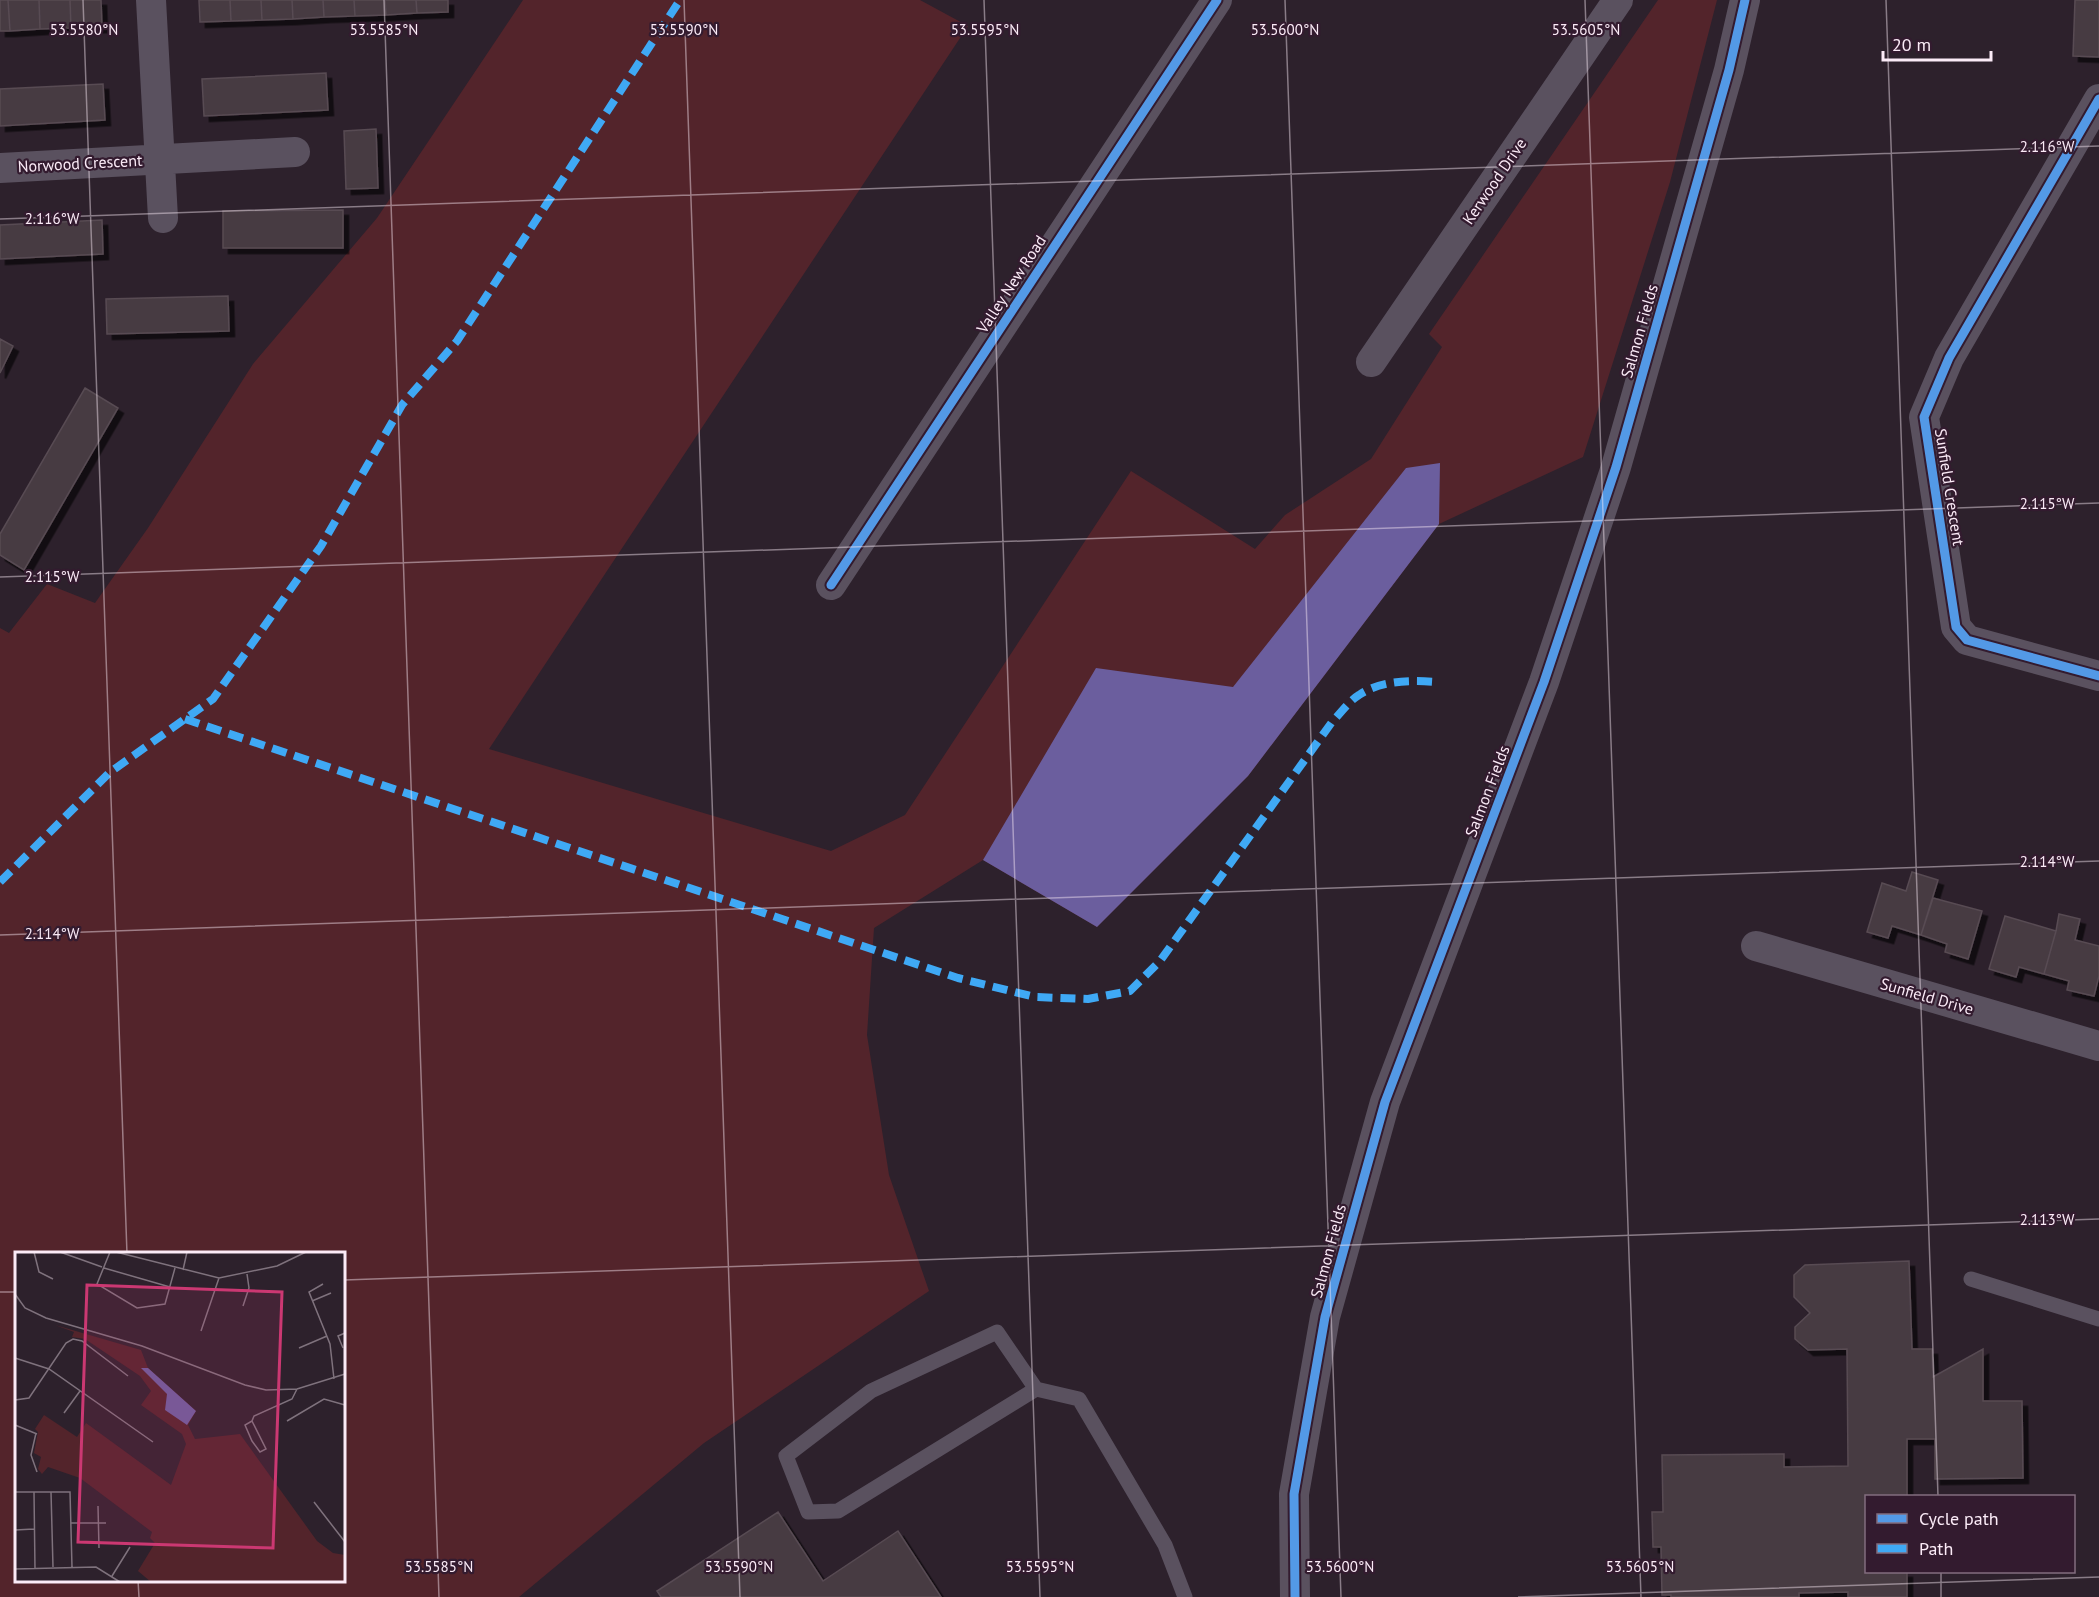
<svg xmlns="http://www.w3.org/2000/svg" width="2099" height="1597" viewBox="0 0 2099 1597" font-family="'PT Sans',sans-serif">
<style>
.green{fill:#53242b;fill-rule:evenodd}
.water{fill:#6b5e9e}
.building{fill:#473b43;stroke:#584b53;stroke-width:1.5;filter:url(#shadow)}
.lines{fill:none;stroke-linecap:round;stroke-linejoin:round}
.lane{stroke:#5a515f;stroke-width:15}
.street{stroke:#5a515f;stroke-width:30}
.quiet{stroke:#3fa9f5;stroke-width:8;stroke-dasharray:15 8;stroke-linecap:butt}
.cycleway-casing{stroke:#331b2f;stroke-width:13}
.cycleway{stroke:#5399e6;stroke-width:9}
.ticks{fill:none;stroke:#fbebf7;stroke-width:1.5;stroke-opacity:0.45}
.labels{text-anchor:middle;stroke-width:4.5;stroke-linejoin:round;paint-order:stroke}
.street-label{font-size:16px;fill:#fbebf7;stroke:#331b2f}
.inset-road{fill:none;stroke:#7f727d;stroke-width:1.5}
.view{fill:#cb3872;fill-opacity:0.15;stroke:#cb3872;stroke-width:3}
.inset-edge{fill:none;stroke:#fbebf7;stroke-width:3}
.ticks-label{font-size:15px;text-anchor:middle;fill:#fbebf7;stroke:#331b2f;stroke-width:4.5;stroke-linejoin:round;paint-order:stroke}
</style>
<defs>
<filter id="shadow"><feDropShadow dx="5.5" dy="5.5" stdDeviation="0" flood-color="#0009"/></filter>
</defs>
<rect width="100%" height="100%" fill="#2d212c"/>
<path class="green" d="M 523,0 L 920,0 L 968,26 L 489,749 L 831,851 L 905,815 L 1131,471 L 1255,549 L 1285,515 L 1371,459 L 1442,347 L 1429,334 L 1658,0 L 1717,0 L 1670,182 L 1583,457 L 1439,524 L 1248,776 L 1097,927 L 983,860 L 874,928 L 867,1035 L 889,1175 L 929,1291 L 704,1443 L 519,1597 L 0,1597 L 0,628 L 9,633 L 47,584 L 95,603 L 148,528 L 253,364 L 377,218 ZM 16,1254 L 344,1254 L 344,1580 L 16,1580 Z"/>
<path class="water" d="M 1440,463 L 1439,524 L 1248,776 L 1097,927 L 983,860 L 1096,668 L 1233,687 L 1406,468 Z"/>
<path class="building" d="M 0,0 L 8,0 L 10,31 L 0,31 Z
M 8,0 L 39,0 L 40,29 L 10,31 Z
M 39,0 L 70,0 L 71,28 L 40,29 Z
M 70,0 L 101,0 L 102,27 L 71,28 Z
M 199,0 L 230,0 L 231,21 L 200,22 Z
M 230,0 L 261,0 L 262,20 L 231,21 Z
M 261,0 L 292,0 L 293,19 L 262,20 Z
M 292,0 L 323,0 L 324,17 L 293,19 Z
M 323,0 L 354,0 L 355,16 L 324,17 Z
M 354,0 L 385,0 L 386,15 L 355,16 Z
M 385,0 L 416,0 L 417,13 L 386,15 Z
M 416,0 L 448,0 L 448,12 L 417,13 Z
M 2075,0 L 2099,0 L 2099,57 L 2073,56 Z
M 326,73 L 328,110 L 204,116 L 202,79 Z
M 103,84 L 105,120 L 0,126 L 0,89 Z
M 376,129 L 378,188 L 346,189 L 344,131 Z
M 343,210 L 343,248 L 223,248 L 223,211 Z
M 102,220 L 103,254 L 0,259 L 0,225 Z
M 228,296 L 229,331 L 107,334 L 106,299 Z
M 0,339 L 13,346 L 0,373 Z
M 85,388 L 118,408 L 24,570 L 0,555 L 0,534 Z
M 1912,872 L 1938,880 L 1921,935 L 1892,926 L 1888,938 L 1867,932 L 1882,883 L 1906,891 Z
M 1933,898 L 1982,911 L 1968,959 L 1945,952 L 1947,944 L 1921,935 Z
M 2059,914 L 2080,919 L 2075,940 L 2099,946 L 2099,976 L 2094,996 L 2067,990 L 2069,981 L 2044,974 L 2056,931 Z
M 2005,916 L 2056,931 L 2044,974 L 2019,967 L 2016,977 L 1989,969 Z
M 1909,1261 L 1912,1349 L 1932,1349 L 1933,1377 L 1983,1349 L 1983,1401 L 2022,1401 L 2023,1478 L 1935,1479 L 1935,1439 L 1907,1439 L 1907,1496 L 1866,1496 L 1866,1572 L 1907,1572 L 1907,1597 L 1848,1597 L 1848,1592 L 1799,1593 L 1799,1597 L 1671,1597 L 1671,1595 L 1662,1595 L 1661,1547 L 1653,1547 L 1652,1512 L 1663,1512 L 1662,1455 L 1784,1454 L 1784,1467 L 1848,1466 L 1847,1349 L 1808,1350 L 1795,1339 L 1795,1327 L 1810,1313 L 1794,1297 L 1794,1275 L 1805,1265 Z
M 778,1512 L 823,1581 L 898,1531 L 941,1597 L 661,1597 L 657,1591 Z"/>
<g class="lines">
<path class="lane" d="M 1971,1279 L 2099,1319
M 1036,1389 L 838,1511 L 808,1512 L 786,1456 L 871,1391 L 997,1332 L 1036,1389 L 1079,1399 L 1165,1545 L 1185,1597"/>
<path class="street" d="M 151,0 L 163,218
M 2099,99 L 1949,358 L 1924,417 L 1956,627 L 1967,640 L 2099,676
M 0,168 L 295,152
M 1371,362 L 1618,0
M 831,585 L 1217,0
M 1756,946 L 2099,1046
M 1295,1597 L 1294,1494 L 1325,1317 L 1385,1102 L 1544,682 L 1616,467 L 1729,70 L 1745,0"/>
<path class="quiet" d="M 185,719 L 958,978 L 1035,997 L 1088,999 L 1130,991 L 1160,961 L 1332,722 C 1340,714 1349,701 1359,695 C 1381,680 1411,680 1437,682
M 0,882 L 109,773 L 213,699 L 321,546 L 402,405 L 457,341 L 680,0"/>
<defs>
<path id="cycleway" d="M 2099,99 L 1949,358 L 1924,417 L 1956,627 L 1967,640 L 2099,676
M 831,585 L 1217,0
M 1295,1597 L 1294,1494 L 1325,1317 L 1385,1102 L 1544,682 L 1616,467 L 1729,70 L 1745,0"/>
</defs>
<use href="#cycleway" class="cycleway-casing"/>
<use href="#cycleway" class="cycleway"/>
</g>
<path class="ticks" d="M 83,0 L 127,1254M 384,0 L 439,1597M 684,0 L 740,1597M 984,0 L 1040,1597M 1285,0 L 1341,1597M 1585,0 L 1641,1597M 1886,0 L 1938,1496M 0,219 L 2099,146M 0,577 L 2099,503M 0,935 L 2099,861M 344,1280 L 2099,1219M 0,1292 L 16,1292M 1941,1572 L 1941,1597M 138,1580 L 139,1597M 1518,1597 L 2099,1577"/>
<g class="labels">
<g class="street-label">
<text transform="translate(80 163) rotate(-3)" y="6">Norwood Crescent</text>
<text transform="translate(1494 181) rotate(-56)" y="6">Kerwood Drive</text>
<text transform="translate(1011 284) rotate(-57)" y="6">Valley New Road</text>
<text transform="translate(1639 331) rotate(-74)" y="6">Salmon Fields</text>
<text transform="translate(1950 487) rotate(81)" y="6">Sunfield Crescent</text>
<text transform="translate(1487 791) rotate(-69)" y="6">Salmon Fields</text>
<text transform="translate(1927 996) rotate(16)" y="6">Sunfield Drive</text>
<text transform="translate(1328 1251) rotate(-75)" y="6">Salmon Fields</text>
</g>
</g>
<g transform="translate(15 1252)">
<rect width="330" height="330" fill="#2d212c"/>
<path d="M 40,73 L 126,98 L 133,116 L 181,159 L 173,173 L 180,187 L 225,182 L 302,289 L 318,301 L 330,303 L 330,330 L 136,330 L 123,319 L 140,291 L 135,286 L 137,280 L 65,226 L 33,215 L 27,222 L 23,217 L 26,205 L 19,201 L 23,180 L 20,177 L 29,163 L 62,185 L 71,171 L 156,233 L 171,192 L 167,182 L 126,153 L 136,139 L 125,124 L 70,87 L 57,85 L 59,80 Z" fill="#53242b"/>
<path d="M 126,116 L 133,116 L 181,159 L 172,173 L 150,158 L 152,142 Z" fill="#6b5e9e"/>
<path class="inset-road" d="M 19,0 L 24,20 L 38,27M 45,0 L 87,15M 95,0 L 82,32 L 122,56 L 150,52 L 160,16M 101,0 L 204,26 L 262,14 L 291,0M 89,16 L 155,35M 168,18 L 172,0M 308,32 L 294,40 L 315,92 L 319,127M 0,42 L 10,56 L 31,66 L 127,94 L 230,133 L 251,138 L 282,137 L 330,122M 297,49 L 316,41M 228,54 L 234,36 L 232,22M 186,79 L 204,26M 284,96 L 312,84M 328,96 L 323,84 L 330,81M 0,106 L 34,117 L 138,190M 0,148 L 14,146 L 51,91 L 58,87 L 67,89 L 113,124M 49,161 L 65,139M 237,169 L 230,173 L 237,189 L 245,200 L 251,197 L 237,169 L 239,164 L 277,147 L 282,137M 272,169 L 309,147 L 330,153M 0,173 L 22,182M 21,181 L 16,203 L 22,220M 0,240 L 55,240 L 57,315M 19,240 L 20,317M 36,240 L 38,315M 299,250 L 330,290M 83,254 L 84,296M 56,271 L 91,271M 0,278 L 19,277M 0,317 L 81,315 L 105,330M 97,324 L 115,295"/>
<path class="view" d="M 72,33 L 267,40 L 258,296 L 63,290 Z"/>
<rect width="330" height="330" class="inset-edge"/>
</g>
<g class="ticks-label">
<text x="84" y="35">53.5580°N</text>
<text x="384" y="35">53.5585°N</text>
<text x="684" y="35">53.5590°N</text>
<text x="985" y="35">53.5595°N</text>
<text x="1285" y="35">53.5600°N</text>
<text x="1586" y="35">53.5605°N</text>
<text x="2047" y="152">2.116°W</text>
<text x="52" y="224">2.116°W</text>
<text x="2047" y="509">2.115°W</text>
<text x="52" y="582">2.115°W</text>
<text x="2047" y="867">2.114°W</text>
<text x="52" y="939">2.114°W</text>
<text x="2047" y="1225">2.113°W</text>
<text x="439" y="1572">53.5585°N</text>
<text x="739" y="1572">53.5590°N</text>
<text x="1040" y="1572">53.5595°N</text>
<text x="1340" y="1572">53.5600°N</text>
<text x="1640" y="1572">53.5605°N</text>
</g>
<rect x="1865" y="1495" width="210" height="78" fill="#331b2f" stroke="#836e7f" stroke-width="1.5"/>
<rect x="1877" y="1514" width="30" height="9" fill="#5399e6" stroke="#836e7f" stroke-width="1.5"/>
<text x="1919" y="1525" font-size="18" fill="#fbebf7">Cycle path</text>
<rect x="1877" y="1544" width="30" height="9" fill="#3fa9f5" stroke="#836e7f" stroke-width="1.5"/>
<text x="1919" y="1555" font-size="18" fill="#fbebf7">Path</text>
<path d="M1883 51v9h108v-9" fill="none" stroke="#fbebf7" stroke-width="3"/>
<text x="1892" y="51" font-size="18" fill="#fbebf7" stroke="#331b2f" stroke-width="4.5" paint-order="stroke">20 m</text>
</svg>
